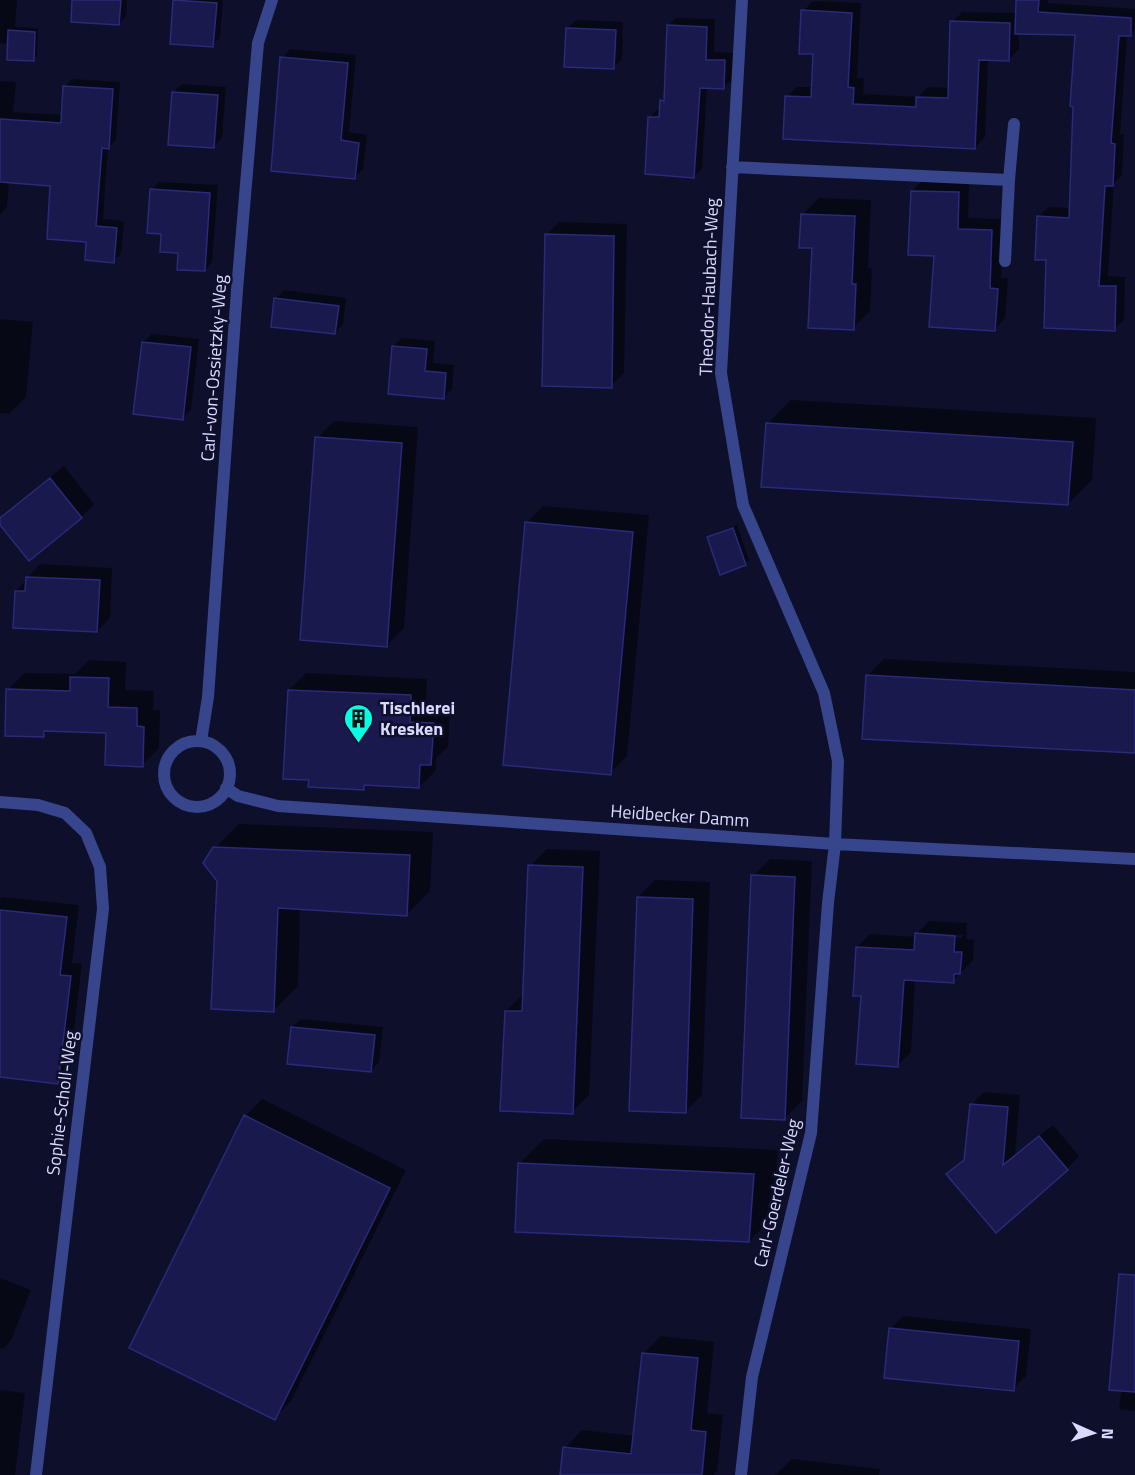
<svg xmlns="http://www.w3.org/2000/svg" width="1135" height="1475" viewBox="0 0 1135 1475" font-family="'Titillium Web',sans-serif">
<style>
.shadow{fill:#0007;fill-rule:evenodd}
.building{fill:#19194d;stroke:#292a7a;stroke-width:1.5}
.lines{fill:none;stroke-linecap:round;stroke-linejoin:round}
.minor{stroke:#36458c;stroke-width:12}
.labels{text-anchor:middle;stroke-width:5;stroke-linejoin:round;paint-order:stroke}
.street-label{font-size:18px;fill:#d8dbff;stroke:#0e0f2a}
.poi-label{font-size:18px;font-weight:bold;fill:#d8dbff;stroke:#0e0f2a;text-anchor:start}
</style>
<rect width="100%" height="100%" fill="#0e0f2a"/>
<path class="shadow" d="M 0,0 L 17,0 L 15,27 L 38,28 L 37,56 L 33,60 L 9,40 L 6,44 L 0,43 Z
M 74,0 L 127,0 L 126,16 L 119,24 Z
M 174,0 L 223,0 L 220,38 L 212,45 L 171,42 Z
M 1017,0 L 1048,0 L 1047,3 L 1135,9 L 1135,30 L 1130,35 L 1127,35 L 1120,134 L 1124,134 L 1122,175 L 1114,183 L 1108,276 L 1125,277 L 1124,320 L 1114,329 L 1048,259 L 1039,216 L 1049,207 L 1071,208 L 1077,34 L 1019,33 L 1019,49 L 1009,59 L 988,59 L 985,137 L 975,147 L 786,97 L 797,87 L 813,87 L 815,53 L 803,11 L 813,1 L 861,3 L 857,78 L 864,78 L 863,94 L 918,97 L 928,87 L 950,88 L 952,22 L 962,12 L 1017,13 Z
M 676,18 L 715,19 L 714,52 L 733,53 L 732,80 L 723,88 L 707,87 L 702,168 L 694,176 L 650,117 L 658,109 L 661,109 L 661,101 L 666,96 L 668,26 Z
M 576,20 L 623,22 L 622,59 L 613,68 L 567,28 Z
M 290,49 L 356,55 L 349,132 L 367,135 L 363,169 L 355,177 L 282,58 Z
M 72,79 L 120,82 L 116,140 L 108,147 L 103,219 L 124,221 L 121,254 L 113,261 L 88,240 L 52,185 L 9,181 L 7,207 L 0,215 L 0,81 L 16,82 L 13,112 L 63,115 L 65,86 Z
M 182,84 L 226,87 L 222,138 L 213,147 L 174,92 Z
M 923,180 L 969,182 L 968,218 L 1002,219 L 1001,278 L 1008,278 L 1005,318 L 994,330 L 935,255 L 912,191 Z
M 159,182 L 218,185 L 212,262 L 205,270 L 180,251 L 162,232 L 151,190 Z
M 819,198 L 871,200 L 868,267 L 872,268 L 870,311 L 853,328 L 813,247 L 802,215 Z
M 559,222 L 627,224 L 624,373 L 611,386 L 546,235 Z
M 284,290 L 346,298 L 343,324 L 335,333 L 275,299 Z
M 0,319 L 33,322 L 26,397 L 9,414 L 0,413 Z
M 152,334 L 199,339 L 191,410 L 182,418 L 143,342 Z
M 402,338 L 435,341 L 433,363 L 454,365 L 452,389 L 443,398 L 393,346 Z
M 791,400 L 1096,418 L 1092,480 L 1068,504 L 767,424 Z
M 334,421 L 418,427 L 404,628 L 387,645 L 317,438 Z
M 64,466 L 94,504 L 81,517 L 0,523 L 0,520 L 12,508 Z
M 543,506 L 649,515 L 627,756 L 610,773 L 526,523 Z
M 737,525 L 749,560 L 745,564 L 709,537 L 713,534 Z
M 40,564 L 112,568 L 110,618 L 97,631 L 16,591 Z
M 884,659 L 1135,672 L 1135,752 L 867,676 Z
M 89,660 L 126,662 L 125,690 L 154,691 L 153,710 L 160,710 L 159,748 L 142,765 L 108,732 L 49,730 L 43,736 L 8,690 L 25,673 L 75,674 Z
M 306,673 L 427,679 L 426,705 L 450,706 L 448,747 L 436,758 L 436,770 L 419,787 L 368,784 L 363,788 L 310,778 L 289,690 Z
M 239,824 L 433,832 L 430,891 L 406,915 L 300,908 L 298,986 L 274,1010 L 218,880 L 215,848 Z
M 547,849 L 600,851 L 589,1095 L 572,1112 L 506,1011 L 523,994 L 530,866 Z
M 770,859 L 812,861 L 802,1101 L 785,1118 L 753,876 Z
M 655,880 L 710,882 L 702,1095 L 685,1112 L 638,897 Z
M 2,897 L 79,905 L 72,963 L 82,964 L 69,1070 L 57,1082 L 0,1075 L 0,899 Z
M 929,921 L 967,923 L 966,939 L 974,940 L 973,960 L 953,981 L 915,979 L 911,1052 L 898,1065 L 862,995 L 857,947 L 870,934 L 916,937 L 916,934 ZM 927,933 L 963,935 L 962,938 L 927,936 Z
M 301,1019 L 383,1027 L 379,1062 L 371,1071 L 292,1027 Z
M 984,1092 L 1020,1095 L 1015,1154 L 1053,1125 L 1079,1156 L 1067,1169 L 948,1174 L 966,1157 L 971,1105 Z
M 262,1099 L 406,1170 L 291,1401 L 274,1418 L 245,1116 Z
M 544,1139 L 778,1150 L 773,1217 L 749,1241 L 520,1163 Z
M 0,1278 L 31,1290 L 11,1340 L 3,1349 L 0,1348 Z
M 1135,1286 L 1135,1411 L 1119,1409 Z
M 903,1316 L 1031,1329 L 1026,1376 L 1013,1389 L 890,1329 Z
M 661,1336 L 714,1342 L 707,1413 L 723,1415 L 717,1471 L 713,1475 L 562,1475 L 565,1448 L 582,1430 L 635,1436 L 644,1353 Z
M 0,1390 L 25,1393 L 15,1475 L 0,1475 Z
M 792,1459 L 880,1469 L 879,1475 L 775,1475 Z"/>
<path class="building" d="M 72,0 L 121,0 L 119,25 L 71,22 Z
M 173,0 L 217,3 L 213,47 L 170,44 Z
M 1016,0 L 1039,0 L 1038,12 L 1131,18 L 1131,36 L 1119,36 L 1111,143 L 1115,144 L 1113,186 L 1105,186 L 1099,286 L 1116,286 L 1115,331 L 1044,328 L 1046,260 L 1035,260 L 1037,216 L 1069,218 L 1073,107 L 1070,106 L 1075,35 L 1015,34 Z
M 801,10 L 852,13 L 848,87 L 854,88 L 853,104 L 916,107 L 916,97 L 948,98 L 950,21 L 1010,23 L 1009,61 L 979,60 L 975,149 L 783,139 L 785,96 L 811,97 L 813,54 L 799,54 Z
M 667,25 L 707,27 L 706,60 L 725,60 L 724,89 L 700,88 L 694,178 L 645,174 L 648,117 L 659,117 L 660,100 L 664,101 Z
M 566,28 L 616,30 L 614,69 L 564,67 Z
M 8,30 L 35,32 L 34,61 L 7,60 Z
M 280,57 L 348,63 L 341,140 L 359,143 L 355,179 L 271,171 Z
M 63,86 L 113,89 L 109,149 L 102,148 L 96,226 L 117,228 L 114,263 L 85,260 L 86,242 L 47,239 L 50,186 L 0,182 L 0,119 L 61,123 Z
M 172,92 L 218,95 L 214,148 L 168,145 Z
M 150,189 L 210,193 L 205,271 L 177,270 L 178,253 L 160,252 L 161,234 L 147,233 Z
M 911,191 L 959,192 L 958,229 L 992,230 L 990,288 L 998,289 L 995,331 L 929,327 L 934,256 L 908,255 Z
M 801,214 L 855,216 L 852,284 L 856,284 L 854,330 L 808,328 L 812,248 L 799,248 Z
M 545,234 L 614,236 L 612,388 L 542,386 Z
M 274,298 L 339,306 L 335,334 L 271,327 Z
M 142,342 L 191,347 L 183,420 L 133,414 Z
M 392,346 L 427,349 L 425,371 L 446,373 L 444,399 L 388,394 Z
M 766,423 L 1073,442 L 1068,505 L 761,487 Z
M 315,437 L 402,443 L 387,647 L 300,640 Z
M 50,478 L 82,518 L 29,561 L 0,525 L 0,518 Z
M 525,522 L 633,532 L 611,775 L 503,765 Z
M 733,528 L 746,565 L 720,575 L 707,537 Z
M 26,577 L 100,580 L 97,632 L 13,628 L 15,591 L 25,591 Z
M 866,675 L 1135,690 L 1135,753 L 862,739 Z
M 70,677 L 109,678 L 108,707 L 137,708 L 137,726 L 144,727 L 143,767 L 105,765 L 106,733 L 44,731 L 44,737 L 5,736 L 6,689 L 70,691 Z
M 288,690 L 411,695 L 410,722 L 434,723 L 431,765 L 420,765 L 419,788 L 364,785 L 364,790 L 308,787 L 309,780 L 283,779 Z
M 213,847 L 410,855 L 407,916 L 278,908 L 274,1012 L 211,1009 L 217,881 L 203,863 Z
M 528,865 L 583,867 L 573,1114 L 500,1111 L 505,1011 L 522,1011 Z
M 751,875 L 795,877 L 785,1120 L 741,1118 Z
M 637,897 L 693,899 L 686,1113 L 629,1111 Z
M 0,910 L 67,917 L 60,975 L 71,976 L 58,1084 L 0,1077 Z
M 915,933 L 955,936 L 954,952 L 962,952 L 960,974 L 954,974 L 954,983 L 904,980 L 898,1067 L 856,1064 L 861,996 L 853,996 L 856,947 L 914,950 Z
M 291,1027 L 375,1035 L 371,1072 L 287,1064 Z
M 970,1104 L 1008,1107 L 1003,1165 L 1039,1136 L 1068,1170 L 996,1233 L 946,1174 L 964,1160 Z
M 244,1115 L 390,1188 L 275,1420 L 129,1348 Z
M 518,1163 L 754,1174 L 749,1242 L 515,1232 Z
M 1119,1274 L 1135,1275 L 1135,1392 L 1109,1390 Z
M 889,1328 L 1019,1341 L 1014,1391 L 884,1378 Z
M 642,1353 L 698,1358 L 691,1430 L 706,1432 L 702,1475 L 560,1475 L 563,1447 L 631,1454 Z"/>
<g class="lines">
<path class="minor" d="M 732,167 L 1009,180 L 1014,124
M 1005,261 L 1009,180
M 201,741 L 208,697 L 237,290 L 258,43 L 272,0
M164 774a33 33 0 1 1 66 0a33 33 0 1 1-66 0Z
M 226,788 L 238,796 L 278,806 L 835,844 L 1135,859
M 0,802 L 38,805 L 65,813 L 86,833 L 100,867 L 103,909 L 36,1475
M 741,1475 L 752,1377 L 811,1133 L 828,903 L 835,844 L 838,761 L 824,693 L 743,505 L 721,373 L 742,0"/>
</g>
<defs>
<symbol id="building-pin" viewBox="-11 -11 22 30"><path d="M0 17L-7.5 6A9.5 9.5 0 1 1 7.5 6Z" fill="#04ffe4" stroke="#0e0f2a"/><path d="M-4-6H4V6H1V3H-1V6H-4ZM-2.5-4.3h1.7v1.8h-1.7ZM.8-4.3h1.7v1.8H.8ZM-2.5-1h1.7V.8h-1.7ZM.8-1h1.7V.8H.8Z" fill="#111"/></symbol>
</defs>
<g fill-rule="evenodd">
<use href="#building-pin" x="342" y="702" width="33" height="45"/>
</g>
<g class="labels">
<g class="street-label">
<text transform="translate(709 287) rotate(-88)" y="6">Theodor-Haubach-Weg</text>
<text transform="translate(214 368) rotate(-86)" y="6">Carl-von-Ossietzky-Weg</text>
<text transform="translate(680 816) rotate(4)" y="6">Heidbecker Damm</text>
<text transform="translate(62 1103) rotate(-83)" y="6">Sophie-Scholl-Weg</text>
<text transform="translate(777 1193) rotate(-77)" y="6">Carl-Goerdeler-Weg</text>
</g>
<g class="poi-label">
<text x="380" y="714">Tischlerei<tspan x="380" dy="21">Kresken</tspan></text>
</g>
</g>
<g transform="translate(1093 1433) rotate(93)" stroke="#0e0f2a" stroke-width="4.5" paint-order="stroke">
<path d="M0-4.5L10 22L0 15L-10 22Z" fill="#d8dbff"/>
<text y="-9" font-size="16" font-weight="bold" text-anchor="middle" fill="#d8dbff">N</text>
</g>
</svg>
